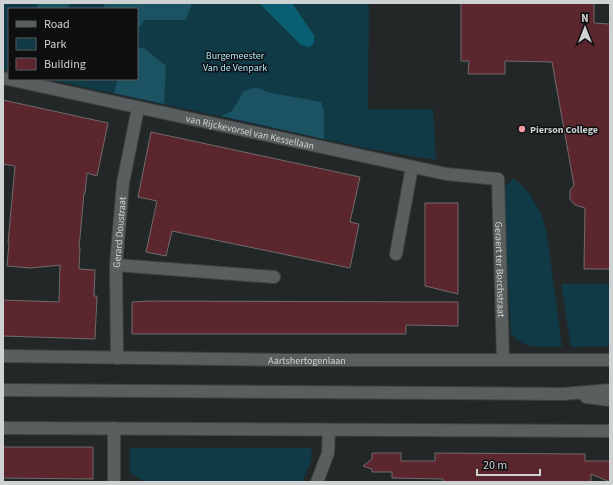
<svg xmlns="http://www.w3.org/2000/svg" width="613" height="485" viewBox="0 0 613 485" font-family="'Source Sans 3',sans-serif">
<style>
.green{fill:#103a46}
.forest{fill:#1b5363}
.water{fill:#0a5f74}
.building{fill:#5c262e;stroke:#706b6b}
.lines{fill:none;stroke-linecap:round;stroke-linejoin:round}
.minor-casing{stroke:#3f4243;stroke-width:14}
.minor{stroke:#595e5f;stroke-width:12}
.poi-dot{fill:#f49aa3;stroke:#0e0f10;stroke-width:1.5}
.labels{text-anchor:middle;stroke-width:3;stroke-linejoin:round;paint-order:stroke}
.park-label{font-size:10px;fill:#abe6f9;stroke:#0e0f10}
.poi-label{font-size:10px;font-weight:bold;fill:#cfd2d3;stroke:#0e0f10;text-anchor:start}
.street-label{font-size:10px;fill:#cfd2d3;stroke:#0e0f10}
</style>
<rect width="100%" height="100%" fill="#232728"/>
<path class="green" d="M 3,3 L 259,3 L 301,45 L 314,35 L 292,3 L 369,3 L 368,109 L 433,109 L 436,160 L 370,149 L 46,79 L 137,79 L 137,9 L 9,9 L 9,71 L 3,70 Z
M 514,178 L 529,193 L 541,213 L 547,234 L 562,347 C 542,346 526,351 511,334 L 503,192 L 505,186 Z
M 561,284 L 610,284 L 610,346 L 571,347 Z
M 130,448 L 311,448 C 314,460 307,471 302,482 L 145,482 L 130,473 Z"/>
<path class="forest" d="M 38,3 L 70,3 L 67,9 L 36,9 Z
M 104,3 L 192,3 L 186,20 L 145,20 L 137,30 L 137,9 L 105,9 Z
M 137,48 L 144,48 L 166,66 L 164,104 L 114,93 L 118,79 L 137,79 Z
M 256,87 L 271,93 L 321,102 L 324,112 L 324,139 L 221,116 L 232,111 L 244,91 Z"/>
<path class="water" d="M 259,3 L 292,3 L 314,35 L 314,43 L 309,47 L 301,45 Z"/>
<path class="building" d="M 461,3 L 594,3 L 594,23 L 610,24 L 610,269 L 584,269 L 585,208 L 575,205 L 570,199 L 570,191 L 574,185 L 552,62 L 505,61 L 505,74 L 468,74 L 469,61 L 461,61 Z
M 3,100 L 108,123 L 97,176 L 87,173 L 85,193 L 84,193 L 79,248 L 80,248 L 79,269 L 95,270 L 94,296 L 97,296 L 95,339 L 3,336 L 3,300 L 59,302 L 60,265 L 31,268 L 7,266 L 9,243 L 8,243 L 15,166 L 3,164 Z
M 151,132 L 360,177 L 350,222 L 359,224 L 350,268 L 172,231 L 166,256 L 146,252 L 157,201 L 138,197 Z
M 425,203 L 458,203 L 458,294 L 425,286 Z
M 149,301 L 458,302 L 458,326 L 406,325 L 406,334 L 132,334 L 132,302 Z
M 3,447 L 93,447 L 93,479 L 3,478 Z
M 372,453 L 401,453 L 401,461 L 435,461 L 435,453 L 585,454 L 585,461 L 610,461 L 610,482 L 591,474 L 591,482 L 443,482 L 443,479 L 392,478 L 392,472 L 372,472 L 372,469 L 363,466 L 372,459 Z"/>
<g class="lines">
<defs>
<g id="minor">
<path id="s1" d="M 3,78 L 446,174 L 498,179 L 503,359"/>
<path d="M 396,254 L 412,167"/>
<path d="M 116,265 L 274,277"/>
<path id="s2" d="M 3,356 L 286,360 L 610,360"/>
<path id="s3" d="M 117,358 L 116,265 L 123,183 L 138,108"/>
<path d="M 3,390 L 563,394 L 610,390"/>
<path d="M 586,397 L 610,400"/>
<path d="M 3,428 L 610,431"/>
<path d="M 114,428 L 114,482"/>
<path d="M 317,482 L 328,453 L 329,430"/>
</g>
</defs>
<use href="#minor" class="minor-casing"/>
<use href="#minor" class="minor"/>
</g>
<circle class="poi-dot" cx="522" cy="129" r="4"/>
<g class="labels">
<g class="park-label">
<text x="235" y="59">Burgemeester<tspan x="235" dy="12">Van de Venpark</tspan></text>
</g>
<g class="poi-label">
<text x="530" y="133">Pierson College</text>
</g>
<g class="street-label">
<text dy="4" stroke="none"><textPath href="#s1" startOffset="253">van Rijckevorsel van Kessellaan</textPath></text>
<text dy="4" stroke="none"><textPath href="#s3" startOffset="126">Gerard Doustraat</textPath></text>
<text dy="4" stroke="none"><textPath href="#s1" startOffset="596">Geraert ter Borchstraat</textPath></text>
<text dy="4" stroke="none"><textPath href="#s2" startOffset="304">Aartshertogenlaan</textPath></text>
</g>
</g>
<rect width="613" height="485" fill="none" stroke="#cfd2d3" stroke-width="8"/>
<rect x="8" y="8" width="130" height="72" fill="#0e0f10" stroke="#5b5d5e"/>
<rect x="16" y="21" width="20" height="6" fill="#595e5f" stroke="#5b5d5e"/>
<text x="44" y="28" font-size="12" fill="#cfd2d3">Road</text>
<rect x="16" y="38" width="20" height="12" fill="#103a46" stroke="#5b5d5e"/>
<text x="44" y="48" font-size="12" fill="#cfd2d3">Park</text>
<rect x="16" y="58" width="20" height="12" fill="#5c262e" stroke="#5b5d5e"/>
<text x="44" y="68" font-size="12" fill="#cfd2d3">Building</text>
<g transform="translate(585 28)" stroke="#0e0f10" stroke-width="3" paint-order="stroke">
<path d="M0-3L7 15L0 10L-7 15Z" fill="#cfd2d3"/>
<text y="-6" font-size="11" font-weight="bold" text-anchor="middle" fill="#cfd2d3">N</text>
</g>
<path d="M477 469v6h63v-6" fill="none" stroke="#cfd2d3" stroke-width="2"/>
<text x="483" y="469" font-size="12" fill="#cfd2d3" stroke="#0e0f10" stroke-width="3" paint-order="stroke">20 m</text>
</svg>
